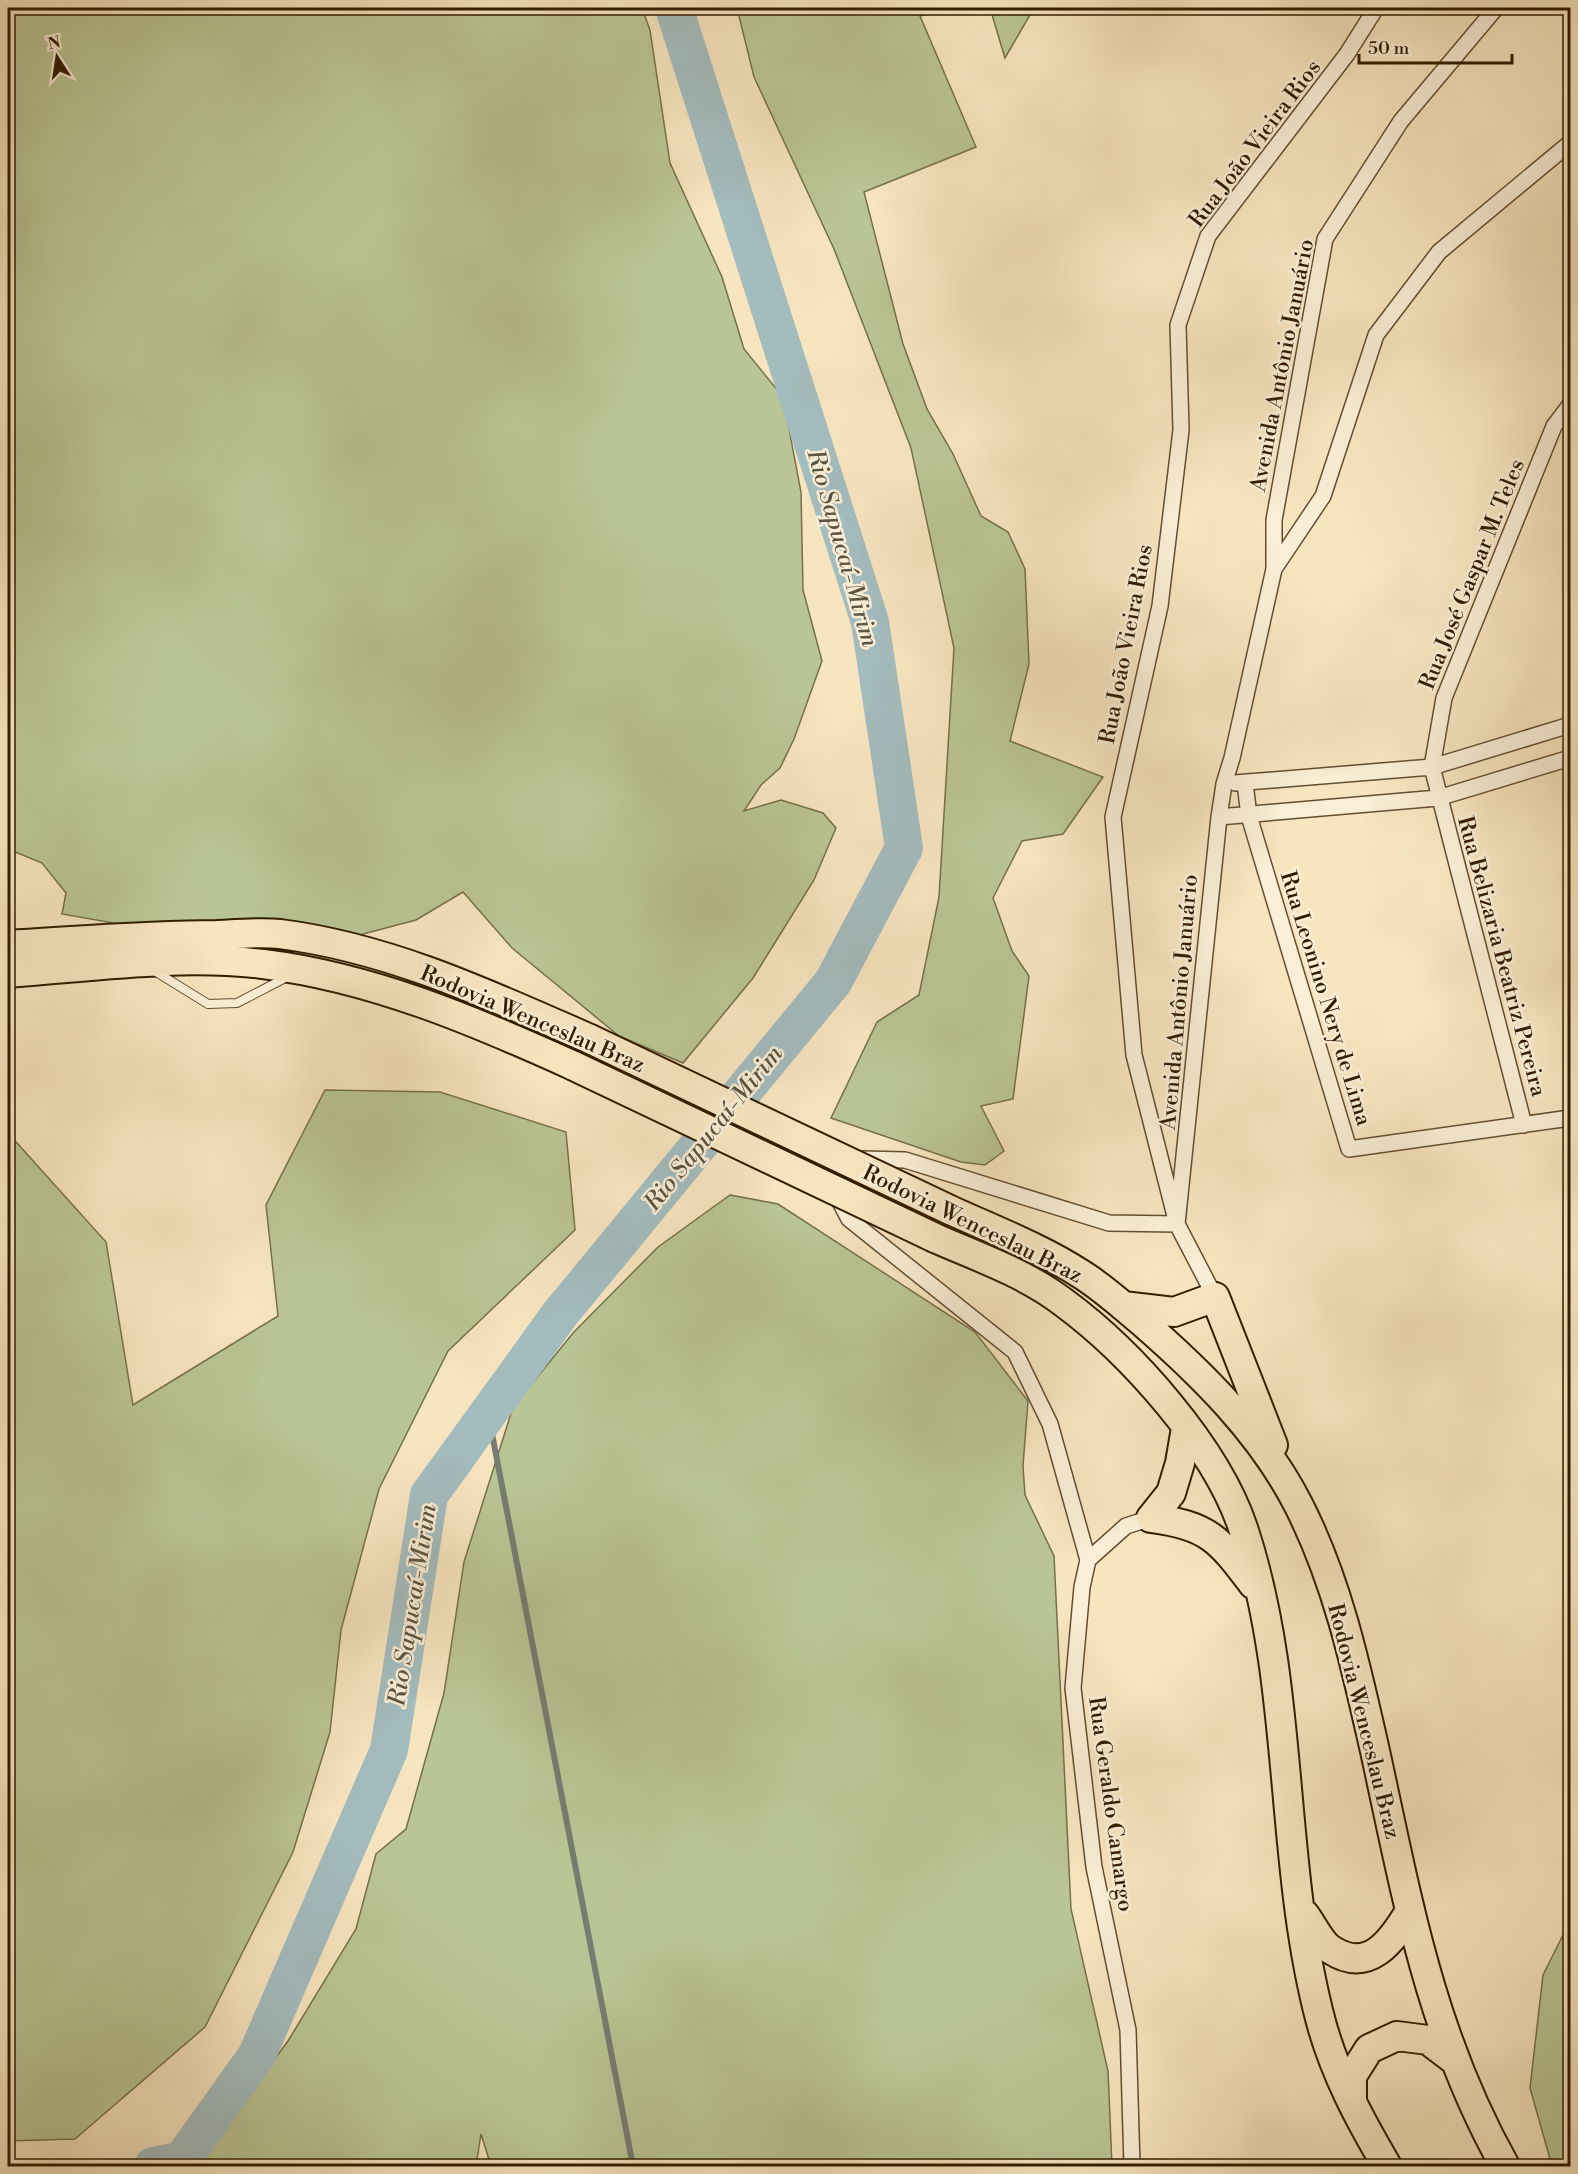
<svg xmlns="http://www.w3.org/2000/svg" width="1578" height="2174" viewBox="0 0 1578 2174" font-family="'Libre Bodoni',serif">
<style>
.green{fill:#bac595;stroke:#76704a;stroke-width:1.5}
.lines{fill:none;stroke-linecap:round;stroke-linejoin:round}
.stream{stroke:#767c72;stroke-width:6}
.river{stroke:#a3bcbe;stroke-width:38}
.lane-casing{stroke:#634e30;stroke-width:10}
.street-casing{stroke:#634e30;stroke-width:18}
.highway-casing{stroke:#321c00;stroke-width:32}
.lane{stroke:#faeed6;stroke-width:8}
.street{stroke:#faeed6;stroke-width:15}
.highway{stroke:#f7e5c0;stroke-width:28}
.highway-bridge-casing{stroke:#321c00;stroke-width:32;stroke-linecap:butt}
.highway-bridge{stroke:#f7e5c0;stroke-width:28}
.labels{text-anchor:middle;stroke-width:5;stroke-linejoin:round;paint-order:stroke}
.street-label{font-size:22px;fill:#321c00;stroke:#faeed6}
.water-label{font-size:24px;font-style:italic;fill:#5a5442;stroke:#faeed6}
</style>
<rect width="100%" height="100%" fill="#f7e5c0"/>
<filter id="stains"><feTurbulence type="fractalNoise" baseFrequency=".00333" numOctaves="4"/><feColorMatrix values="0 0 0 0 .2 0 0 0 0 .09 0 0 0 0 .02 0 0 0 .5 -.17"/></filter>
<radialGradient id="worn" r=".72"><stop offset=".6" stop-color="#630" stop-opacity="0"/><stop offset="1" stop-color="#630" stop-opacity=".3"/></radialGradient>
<path class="green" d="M 8,8 L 642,8 L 650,30 L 670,163 L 722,277 L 744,349 L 783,397 L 801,492 L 803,590 L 822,661 L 794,739 L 780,768 L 761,785 L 744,811 L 781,800 L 823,813 L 836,828 L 814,880 L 753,978 L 683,1063 L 619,1036 L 512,948 L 463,892 L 416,920 L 348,938 L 136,927 L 62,914 L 66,893 L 42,863 L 8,849 Z
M 737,8 L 960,8 L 920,16 L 976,147 L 864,192 L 903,344 L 927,409 L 953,454 L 981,516 L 1008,532 L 1025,569 L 1029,664 L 1010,741 L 1103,777 L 1063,834 L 1022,841 L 993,898 L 1012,951 L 1029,976 L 1013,1099 L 981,1106 L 1004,1151 L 985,1165 L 961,1162 L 831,1118 L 877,1022 L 919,995 L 939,897 L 954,648 L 911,448 L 834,249 L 754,77 Z
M 990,8 L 1034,8 L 1005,58 Z
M 325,1090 L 440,1092 L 566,1132 L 575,1230 L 448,1351 L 379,1489 L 341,1630 L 330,1732 L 293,1852 L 205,2027 L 75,2139 L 8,2141 L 8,1133 L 106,1242 L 133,1405 L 278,1316 L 266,1205 Z
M 730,1195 L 778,1204 L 975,1332 L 1028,1401 L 1023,1466 L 1025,1495 L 1054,1556 L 1071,1909 L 1108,2071 L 1112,2166 L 491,2166 L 481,2134 L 476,2166 L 184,2166 L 205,2153 L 288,2041 L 356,1929 L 376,1854 L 406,1829 L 444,1693 L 464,1562 L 513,1407 L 573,1333 L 658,1247 Z
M 1570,1921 L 1570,2166 L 1552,2166 L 1530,2088 L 1543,1975 Z"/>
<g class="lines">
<path class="stream" d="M 488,1413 L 633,2166"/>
<path class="river" d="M 153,2166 L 182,2160 L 257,2055 L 389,1750 L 429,1495 L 560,1314 L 833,982 L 904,848 L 870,622 L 674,8"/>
<defs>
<path id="lane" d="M 153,970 L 208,1004 L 237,1003 L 287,977"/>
<path id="street" d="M 1274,569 L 1274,520 L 1325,239 L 1401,121 L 1496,8
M 1235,783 L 1432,767 L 1570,725
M 1245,783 L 1249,816 L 1349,1149 L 1570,1118
M 1219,817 L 1438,798 L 1570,758
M 1524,1125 L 1432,767 L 1444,698 L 1554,426 L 1570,405
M 1215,1297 L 1177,1224 L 1134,1055 L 1113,817 L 1160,606 L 1181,430 L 1178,325 L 1208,236 L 1347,54 L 1376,8
M 1088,1560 L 1050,1424 L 1015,1352 L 849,1219 L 839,1200 L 841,1181 L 846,1169 L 862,1159 L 905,1160 L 1109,1223 L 1177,1224 L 1219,817 L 1224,784 L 1232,758 L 1274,569 L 1323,496 L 1376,335 L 1439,252 L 1570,143
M 1132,2166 L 1128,2030 L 1094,1867 L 1073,1688 L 1082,1587 L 1088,1560 L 1126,1526 L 1151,1518"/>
<path id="highway" d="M 8,945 C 77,941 147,935 217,935 C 237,934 260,932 280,934 C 390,948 490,995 590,1039
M 8,973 C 92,967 178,954 263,964 C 371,977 475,1021 574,1066
M 950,1210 C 994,1230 1041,1248 1081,1274 C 1102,1287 1122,1305 1141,1321 C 1202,1374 1262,1433 1299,1506 C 1338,1583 1356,1667 1375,1751 C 1407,1898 1430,2033 1505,2166
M 935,1238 C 978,1257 1025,1273 1063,1302 C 1131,1352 1216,1447 1243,1528 C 1296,1687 1278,1861 1321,2022 C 1335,2074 1360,2120 1387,2166
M 1123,1306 L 1174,1312 L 1215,1297 L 1273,1445
M 1151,1518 C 1209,1526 1219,1539 1253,1584
M 1151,1518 L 1171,1493 L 1180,1463 L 1186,1428
M 1305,1915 C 1312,1924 1320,1942 1330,1949 C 1369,1975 1392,1941 1410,1911
M 1352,2102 L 1352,2076 L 1369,2049 L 1397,2036 L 1428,2040 L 1453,2059"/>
</defs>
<use href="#lane" class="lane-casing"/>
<use href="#street" class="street-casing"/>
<use href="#highway" class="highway-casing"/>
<use href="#lane" class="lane"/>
<use href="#street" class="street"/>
<use href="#highway" class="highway"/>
<defs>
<path id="highway-bridge" d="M 590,1039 L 950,1210
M 574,1066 L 935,1238"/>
</defs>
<use href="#highway-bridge" class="highway-bridge-casing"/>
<use href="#highway-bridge" class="highway-bridge"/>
</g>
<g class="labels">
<g class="street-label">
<text transform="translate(1254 143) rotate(-53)" y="8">Rua João Vieira Rios</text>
<text transform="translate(1281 365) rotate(-79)" y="8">Avenida Antônio Januário</text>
<text transform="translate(1471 574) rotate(-68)" y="8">Rua José Gaspar M. Teles</text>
<text transform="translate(1125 644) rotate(-79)" y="8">Rua João Vieira Rios</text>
<text transform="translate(1503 956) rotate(75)" y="8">Rua Belizaria Beatriz Pereira</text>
<text transform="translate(1327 998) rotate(73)" y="8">Rua Leonino Nery de Lima</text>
<text transform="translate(1178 1002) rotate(-85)" y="8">Avenida Antônio Januário</text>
<text transform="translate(533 1018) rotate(23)" y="8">Rodovia Wenceslau Braz</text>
<text transform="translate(973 1223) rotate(26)" y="8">Rodovia Wenceslau Braz</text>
<text transform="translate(1365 1721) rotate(76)" y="8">Rodovia Wenceslau Braz</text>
<text transform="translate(1112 1804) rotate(82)" y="8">Rua Geraldo Camargo</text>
</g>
<g class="water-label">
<text transform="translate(843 548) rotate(74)" y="8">Rio Sapucaí-Mirim</text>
<text transform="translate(713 1128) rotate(-51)" y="8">Rio Sapucaí-Mirim</text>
<text transform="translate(412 1605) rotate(-81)" y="8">Rio Sapucaí-Mirim</text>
</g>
</g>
<rect width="1578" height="2174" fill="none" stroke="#f7e5c0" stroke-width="30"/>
<rect x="9" y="9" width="1560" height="2156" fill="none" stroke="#321c00" stroke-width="3"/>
<rect x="15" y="15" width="1548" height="2144" fill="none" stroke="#321c00" stroke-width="1.5"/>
<g transform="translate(57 57) rotate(348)" stroke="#faeed6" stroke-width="4.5" paint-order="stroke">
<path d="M0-4.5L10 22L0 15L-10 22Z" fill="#321c00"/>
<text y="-9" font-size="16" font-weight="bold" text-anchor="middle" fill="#321c00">N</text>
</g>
<path d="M1359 54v9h153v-9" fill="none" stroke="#321c00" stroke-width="3"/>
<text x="1368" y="54" font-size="18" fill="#321c00" stroke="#faeed6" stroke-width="4.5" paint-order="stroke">50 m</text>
<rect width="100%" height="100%" filter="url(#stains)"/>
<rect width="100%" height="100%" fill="url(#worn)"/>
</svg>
